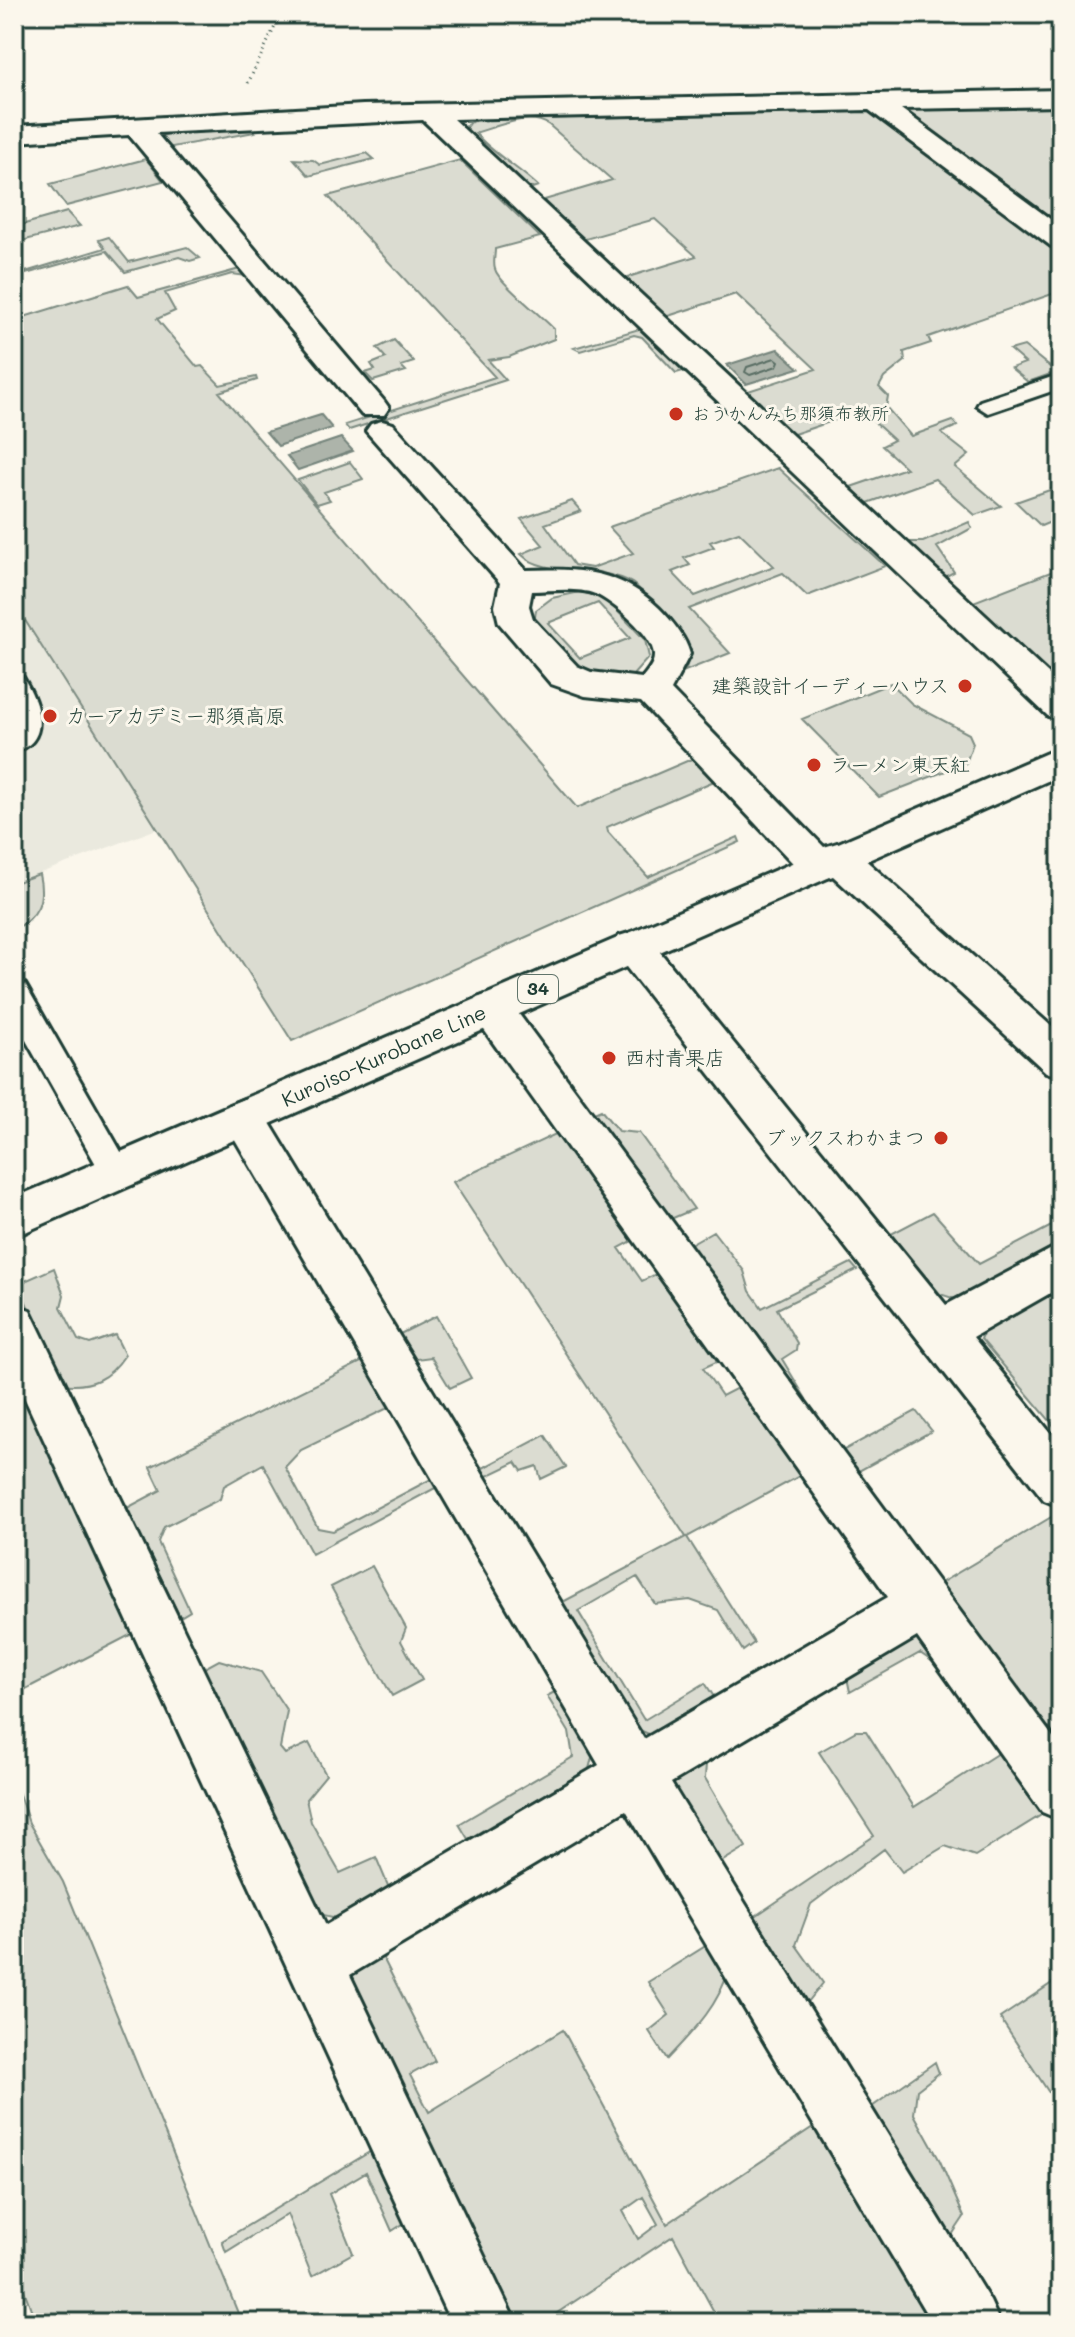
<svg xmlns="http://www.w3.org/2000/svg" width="1075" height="2337" viewBox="0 0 1075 2337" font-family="Mali,'Klee One',sans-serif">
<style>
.built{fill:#eae9de}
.green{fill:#dbdcd1;stroke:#7d8c82;stroke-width:2;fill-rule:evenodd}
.water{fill:#adb4aa;stroke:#74847b;stroke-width:2}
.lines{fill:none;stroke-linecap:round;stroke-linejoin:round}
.shore{stroke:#586d63;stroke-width:2}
.lane-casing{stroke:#1f3d34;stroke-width:6}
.street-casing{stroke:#1f3d34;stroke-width:6}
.primary-casing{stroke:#1f3d34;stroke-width:6}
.path{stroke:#1f3d34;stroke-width:3;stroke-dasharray:1 4;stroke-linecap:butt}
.lane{fill:#fbf7ec;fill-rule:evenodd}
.street{fill:#fbf7ec;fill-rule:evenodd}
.primary{fill:#fbf7ec;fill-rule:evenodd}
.poi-dot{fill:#c8321e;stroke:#fbf7ec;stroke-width:3}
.labels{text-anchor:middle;stroke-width:6;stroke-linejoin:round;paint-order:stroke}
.far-poi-label{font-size:18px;fill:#1f3d34;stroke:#fbf7ec;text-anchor:start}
.shield{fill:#fbf7ec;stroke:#61756b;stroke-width:2}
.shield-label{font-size:18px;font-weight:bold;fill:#1f3d34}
.poi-label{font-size:20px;fill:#1f3d34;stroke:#fbf7ec;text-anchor:start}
.street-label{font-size:20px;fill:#1f3d34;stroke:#fbf7ec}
</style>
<rect width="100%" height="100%" fill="#fbf7ec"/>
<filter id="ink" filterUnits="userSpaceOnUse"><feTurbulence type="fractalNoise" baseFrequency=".0125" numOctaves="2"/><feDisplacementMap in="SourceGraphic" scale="16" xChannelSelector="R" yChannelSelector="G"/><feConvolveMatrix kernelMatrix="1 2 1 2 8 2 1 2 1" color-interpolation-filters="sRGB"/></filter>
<g filter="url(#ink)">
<path class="built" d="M 14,603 L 157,829 L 14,883 Z"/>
<path class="green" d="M 1061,106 L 1061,291 L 928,337 L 931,343 L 904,352 L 905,361 L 884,378 L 879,387 L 888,396 L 886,407 L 911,436 L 953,421 L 957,426 L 941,433 L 969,455 L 955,467 L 1001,506 L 975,515 L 935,479 L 862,505 L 845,489 L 906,468 L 882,446 L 894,440 L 862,411 L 788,436 L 742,393 L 816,369 L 736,294 L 665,317 L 625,278 L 696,256 L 655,219 L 582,240 L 541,201 L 612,180 L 549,125 C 529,111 497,127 475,133 C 493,154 518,167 538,186 L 526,190 L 464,131 L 469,123 L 485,117 Z
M 249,127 L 255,132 L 167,148 L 160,137 L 172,132 Z
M 367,153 L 374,159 L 309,176 L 294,159 L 313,160 L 320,165 Z
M 146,159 L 163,181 L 66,206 L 50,184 Z
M 460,160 L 540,237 L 495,249 C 495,255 493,264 495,269 C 498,282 542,316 554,329 L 554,339 L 509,357 L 488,360 L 506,380 L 349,430 L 345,425 L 495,377 L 328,196 Z
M 67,212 L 80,226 L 14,243 L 14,227 Z
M 109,237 L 129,262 L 187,247 L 200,258 L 190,261 L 179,257 L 125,272 L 107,251 L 26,274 L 22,273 L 105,248 L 99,240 Z
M 240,269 L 246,276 L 232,274 L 165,293 L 175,311 L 157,319 L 197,367 L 202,366 L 220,385 L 256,377 L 257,380 L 219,392 L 577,808 L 694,758 L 714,781 L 607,827 L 608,832 L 648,877 L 738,837 L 740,842 L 292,1041 L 14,603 L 14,320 L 128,285 L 138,297 Z
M 639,329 L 683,371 L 676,373 L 642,337 L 634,335 L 580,351 L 574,348 Z
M 394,340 L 414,362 L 401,366 L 406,371 L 373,381 L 365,373 L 375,370 L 371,364 L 386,358 L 377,348 Z
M 1024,346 L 1056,372 L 1028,382 L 1011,368 L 1025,363 L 1010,350 Z
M 350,462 L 363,479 L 324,492 L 330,500 L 317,504 L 298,480 Z
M 778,468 L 885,566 L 807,596 L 783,573 L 689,609 L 730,653 L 685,671 C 695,644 687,637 668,618 C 657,608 645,592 632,583 C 601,564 544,578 521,554 L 543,545 L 521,519 L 572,501 L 581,511 L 545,524 L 574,565 L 592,568 L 633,553 L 609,527 ZM 739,532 L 774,566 L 695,596 L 672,572 L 690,565 L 684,558 L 714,547 L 710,542 Z
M 1061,486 L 1060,518 L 1041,526 L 1016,502 Z
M 969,522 L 972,528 L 937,547 L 954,572 L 941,579 L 901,542 L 923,542 Z
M 1061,568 L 1061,691 L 968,604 Z
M 580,592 L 604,597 L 645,640 L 649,657 L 633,675 C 577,680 569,661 534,623 L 536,610 L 552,598 ZM 598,603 L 630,638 L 580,658 L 548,623 Z
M 891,683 L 912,704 L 969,734 L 973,743 L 966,763 L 879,797 L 802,719 Z
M 39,874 C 45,901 39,916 14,930 L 14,883 Z
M 601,1110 L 618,1131 L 639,1133 L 694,1209 L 666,1221 L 587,1116 Z
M 560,1132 L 636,1239 L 619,1248 L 642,1281 L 660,1272 L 725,1358 L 703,1368 L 722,1396 L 743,1385 L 807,1472 L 687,1537 L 754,1643 L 743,1651 L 718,1610 L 690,1600 L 655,1604 L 637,1577 L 578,1611 L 644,1720 L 705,1683 L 716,1700 L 655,1737 L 631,1726 L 559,1604 L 686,1537 L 453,1182 Z
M 933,1212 L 979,1264 L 1061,1221 L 1061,1243 L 955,1299 L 940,1294 L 891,1234 Z
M 713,1231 L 744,1271 L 750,1291 L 762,1308 L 851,1263 L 857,1270 L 777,1309 L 797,1343 L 796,1350 L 782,1359 L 806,1399 L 797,1404 L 685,1247 Z
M 54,1268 L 64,1295 L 61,1307 L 78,1340 L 90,1344 L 115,1335 L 125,1355 C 109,1379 91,1388 62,1384 L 18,1284 Z
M 1061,1283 L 1061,1434 L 981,1339 L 987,1325 Z
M 436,1316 L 471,1378 L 450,1388 L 431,1357 L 409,1360 L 394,1337 Z
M 367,1359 L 394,1405 L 301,1450 L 285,1467 L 318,1528 L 333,1531 L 435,1477 L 439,1486 L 312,1554 L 263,1464 L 224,1486 L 220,1499 L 164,1527 L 158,1542 L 190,1611 L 180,1617 L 127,1508 L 161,1490 L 150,1467 Z
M 24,1385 L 136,1632 L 14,1695 L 14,1390 Z
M 916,1411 L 932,1431 L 857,1472 L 842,1451 Z
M 545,1435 L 566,1467 L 541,1479 L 537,1466 L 522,1471 L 516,1462 L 483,1478 L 479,1470 Z
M 1058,1513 L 1061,1517 L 1061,1753 L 939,1584 Z
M 372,1566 L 406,1628 L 401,1641 L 422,1680 L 392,1696 L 331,1587 Z
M 908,1632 L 925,1635 L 942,1660 L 936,1664 L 920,1653 L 850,1692 L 845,1668 Z
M 219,1660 L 261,1672 L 287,1711 L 280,1748 L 285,1754 L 309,1743 L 326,1775 L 306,1799 L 311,1822 L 340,1873 L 376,1857 L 389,1888 L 337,1918 L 314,1913 L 199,1671 Z
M 562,1688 L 596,1742 L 589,1769 L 468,1839 L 459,1824 L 573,1757 L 569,1732 L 547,1696 Z
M 856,1731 L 866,1731 L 914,1807 L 1006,1748 L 1051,1809 L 975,1856 L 945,1846 L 902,1872 L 884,1849 L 811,1904 L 796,1945 L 823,1983 L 804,2007 L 751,1919 L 874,1836 L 819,1752 Z
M 744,1737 L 734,1748 L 706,1764 L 705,1778 L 746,1847 L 711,1868 L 666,1791 L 671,1770 Z
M 14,1780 L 29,1823 L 63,1882 L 242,2323 L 36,2323 L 14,2262 Z
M 375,1942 L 435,2061 L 410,2075 L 429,2112 L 563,2030 L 667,2224 L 822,2121 L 939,2323 L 720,2323 L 673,2236 L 542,2323 L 517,2323 L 349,1975 ZM 643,2197 L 658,2224 L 638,2239 L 623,2211 Z
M 712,1942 L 728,1972 C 717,2008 693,2031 667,2059 L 649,2031 L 669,2015 L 648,1982 Z
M 1061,1977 L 1061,2111 L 1000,2018 Z
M 935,2062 L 939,2073 L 917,2090 L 914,2114 L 940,2161 L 964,2217 L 950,2238 L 869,2109 Z
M 373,2150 L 406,2222 L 392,2231 L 366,2172 L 329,2194 L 353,2253 L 312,2276 L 287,2214 L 226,2252 L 222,2241 Z"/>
<path class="water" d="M 778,349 L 799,368 L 746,384 L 727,365 Z
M 321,415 L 332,428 L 278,446 L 266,432 Z
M 341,438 L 353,451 L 298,470 L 287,456 Z"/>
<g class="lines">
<path class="shore" d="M 775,358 L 779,361 L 777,366 L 750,375 L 745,372 L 747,367 Z"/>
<defs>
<path id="lane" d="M 1061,374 L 1061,388 L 988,413 L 977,406 L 980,401 Z
M 14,674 L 23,677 C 38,701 53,741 14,752 Z
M 14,980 L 25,984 L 128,1164 L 133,1173 L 128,1182 L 117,1186 L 106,1182 L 14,1019 Z"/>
<path id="street" d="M 1061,90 L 1061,106 L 901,109 L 1061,227 L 1061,249 L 1051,246 L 869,110 L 453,119 L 1061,686 L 1061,719 L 1048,716 L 423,120 L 156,133 L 384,401 L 389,408 L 384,415 L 362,415 L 129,135 L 14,142 L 14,126 L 363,105 Z
M 382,421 L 393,424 L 526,570 C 578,568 620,570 659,608 C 672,621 685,636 690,654 L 671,690 L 824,847 L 837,843 L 851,847 L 1061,1035 L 1061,1077 L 1046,1072 L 833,876 L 819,880 L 805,876 L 641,702 L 585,696 L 551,684 L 499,623 L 495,606 L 500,583 L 366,431 L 371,424 ZM 532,591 C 551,591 577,587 595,594 C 612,601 655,636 654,656 C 654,665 647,671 642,678 L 591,672 L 577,666 L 533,619 L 529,606 Z
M 633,932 L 647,936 L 946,1305 L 1061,1244 L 1061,1287 L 973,1337 L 1061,1446 L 1061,1507 L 1044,1500 L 619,958 L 613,947 L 619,936 Z
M 492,993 L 507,998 L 1061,1748 L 1061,1820 L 1042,1812 L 917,1637 L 671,1783 L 990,2301 L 1000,2323 L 932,2323 L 626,1810 L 350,1975 L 516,2323 L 451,2323 L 14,1375 L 14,1304 L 30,1310 L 326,1925 L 599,1765 L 229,1129 L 222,1117 L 229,1105 L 244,1099 L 259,1105 L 644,1739 L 888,1597 L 477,1020 L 471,1009 L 477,998 Z"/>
<path id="primary" d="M 1061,747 L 1061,775 L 14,1237 L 14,1198 Z"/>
</defs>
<use href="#lane" class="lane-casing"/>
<use href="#street" class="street-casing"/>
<use href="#primary" class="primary-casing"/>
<path class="path" d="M 248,83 L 281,14"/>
<use href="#lane" class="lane"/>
<use href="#street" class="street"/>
<use href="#primary" class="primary"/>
</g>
</g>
<g class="poi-dot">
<circle cx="676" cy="414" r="8"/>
<circle cx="965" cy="686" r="8"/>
<circle cx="50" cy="716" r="8"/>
<circle cx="814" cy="765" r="8"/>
<circle cx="609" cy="1058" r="8"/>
<circle cx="941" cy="1138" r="8"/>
</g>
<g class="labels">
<g class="far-poi-label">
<text x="692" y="420">おうかんみち那須布教所</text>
</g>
<rect class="shield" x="518" y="975" width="40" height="28" rx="6"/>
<g class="shield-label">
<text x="538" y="995">34</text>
</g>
<g class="poi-label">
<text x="949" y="693" text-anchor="end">建築設計イーディーハウス</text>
<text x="66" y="723">カーアカデミー那須高原</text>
<text x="830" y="772">ラーメン東天紅</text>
<text x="625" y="1065">西村青果店</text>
<text x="925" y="1145" text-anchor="end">ブックスわかまつ</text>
</g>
<g class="street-label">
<text transform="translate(384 1056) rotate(-24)" y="7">Kuroiso-Kurobane Line</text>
</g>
</g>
<rect width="1075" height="2337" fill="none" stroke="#fbf7ec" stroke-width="48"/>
<rect x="24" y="24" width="1027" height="2289" fill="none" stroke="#1f3d34" stroke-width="3" filter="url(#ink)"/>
</svg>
